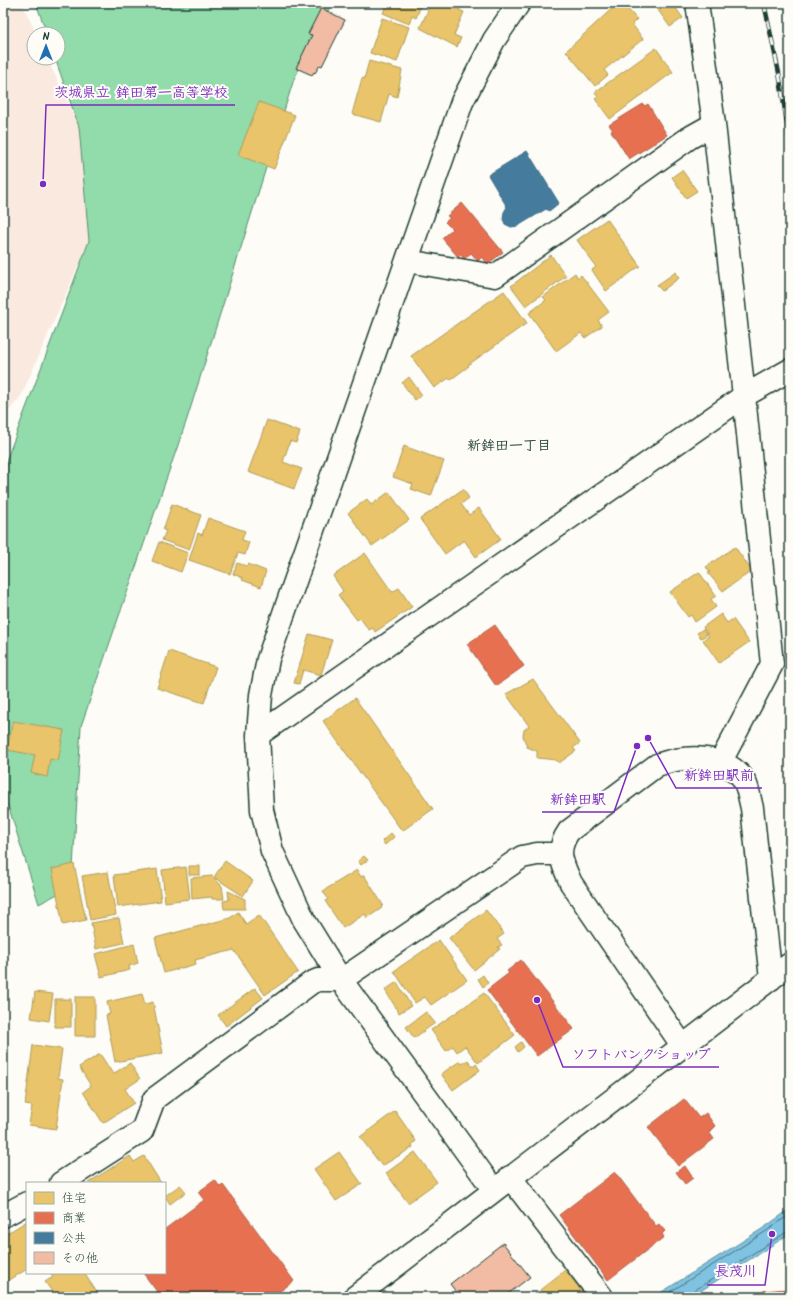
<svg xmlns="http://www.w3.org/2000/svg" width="793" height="1300" viewBox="0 0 793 1300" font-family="Kalam,'Klee One',sans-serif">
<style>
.built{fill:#f9e9de}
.green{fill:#92dbaa;stroke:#588c6f}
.water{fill:#80c2e1;stroke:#598d9c}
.homes{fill:#e9c46a;stroke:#ac9c5a}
.shops{fill:#e76f51;stroke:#ab6048}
.public{fill:#457b9d;stroke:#3a687e}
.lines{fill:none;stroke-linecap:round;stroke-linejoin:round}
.shore{stroke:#467279;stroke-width:1}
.building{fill:#f1bca3;stroke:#1f3d34}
.minor-casing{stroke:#1f3d34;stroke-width:25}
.minor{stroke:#fdfcf7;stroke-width:22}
.rail-casing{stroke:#1f3d34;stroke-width:4.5}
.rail{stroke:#fdfcf7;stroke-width:3;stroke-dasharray:9;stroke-linecap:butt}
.labels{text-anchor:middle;stroke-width:4;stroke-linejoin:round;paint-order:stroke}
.neighbourhood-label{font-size:14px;font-weight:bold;fill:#1f3d34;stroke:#fdfcf7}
.leader{fill:none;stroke:#7b2cbf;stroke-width:1.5}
.callout-dot{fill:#7b2cbf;stroke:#fdfcf7;stroke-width:1.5}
.callout-label{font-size:14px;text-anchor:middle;font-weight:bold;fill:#7b2cbf;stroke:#fdfcf7;stroke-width:4;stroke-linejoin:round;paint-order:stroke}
</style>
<rect width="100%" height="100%" fill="#fdfcf7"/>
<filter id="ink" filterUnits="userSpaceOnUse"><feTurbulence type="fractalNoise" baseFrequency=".025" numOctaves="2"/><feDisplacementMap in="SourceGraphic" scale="8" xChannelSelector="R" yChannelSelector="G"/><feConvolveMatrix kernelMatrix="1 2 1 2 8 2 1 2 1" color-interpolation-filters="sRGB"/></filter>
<g filter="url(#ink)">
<path class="built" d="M 3,3 L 22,3 L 36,34 L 34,34 L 34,58 L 47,58 L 79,127 L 89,241 L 21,396 L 3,418 Z"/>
<path class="green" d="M 36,3 L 332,3 L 294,79 L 187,419 L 81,726 L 72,886 L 39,904 L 8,805 L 3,807 L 3,469 L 89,241 L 79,127 L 55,58 L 58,58 L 58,34 L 47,34 Z"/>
<path class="water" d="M 790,1209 L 790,1233 L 777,1242 L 691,1297 L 654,1297 L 765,1227 Z"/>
<path class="homes" d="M 387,3 L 422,3 L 416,18 L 412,16 L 409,24 L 383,13 Z
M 431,3 L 461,4 L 459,10 L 464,12 L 454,35 L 461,38 L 457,47 L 420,28 Z
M 618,3 L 622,3 L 637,19 L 632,24 L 643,39 L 604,70 L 608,75 L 595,86 L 566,51 Z
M 653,3 L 672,3 L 683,18 L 670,27 Z
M 382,18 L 409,27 L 397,62 L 370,53 Z
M 656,48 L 673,72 L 610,119 L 595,99 L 598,97 L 595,92 Z
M 369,61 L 402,70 L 397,97 L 389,94 L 381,122 L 352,114 L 362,78 L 364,79 Z
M 259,102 L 295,115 L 274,169 L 238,155 Z
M 682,170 L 697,191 L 686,198 L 672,177 Z
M 607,219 L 640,266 L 606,291 L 592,270 L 596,267 L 577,240 Z
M 551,255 L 566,276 L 526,306 L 511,286 Z
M 676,272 L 679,278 L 662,291 L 657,285 Z
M 575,273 L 578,278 L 581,275 L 609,312 L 598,320 L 602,326 L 585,338 L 581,333 L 556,351 L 529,313 L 546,300 L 543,297 Z
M 504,291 L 527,323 L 468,365 L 469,366 L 450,380 L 449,378 L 434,388 L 411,356 Z
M 409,377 L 422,395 L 415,400 L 402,383 Z
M 267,420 L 300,432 L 296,443 L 290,441 L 283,462 L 302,469 L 294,489 L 248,472 Z
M 404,446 L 444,461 L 431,496 L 411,489 L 413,484 L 393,477 Z
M 463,489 L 469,498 L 461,504 L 469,515 L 479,508 L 501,539 L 476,557 L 464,540 L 445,554 L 420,519 Z
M 389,492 L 409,520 L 372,546 L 348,513 L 367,499 L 371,505 Z
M 172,504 L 201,515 L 189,550 L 162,540 L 166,531 L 163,530 Z
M 208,518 L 245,531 L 242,540 L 249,542 L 245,555 L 238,553 L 230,574 L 189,560 L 198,533 L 202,535 Z
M 159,542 L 188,553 L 181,572 L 152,561 Z
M 735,547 L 752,571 L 723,591 L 708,573 L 710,572 L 706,567 Z
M 365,553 L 392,592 L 399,588 L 412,607 L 375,632 L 373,628 L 369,630 L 360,618 L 357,620 L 338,595 L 343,591 L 333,576 Z
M 237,563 L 247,566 L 248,564 L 266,571 L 261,587 L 242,580 L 243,578 L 233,574 Z
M 699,572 L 716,596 L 711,599 L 716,607 L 695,622 L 691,615 L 688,617 L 670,592 Z
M 721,614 L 727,623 L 733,619 L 749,642 L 719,663 L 703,640 L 709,636 L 703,627 Z
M 703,629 L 707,635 L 701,638 L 697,633 Z
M 309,634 L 332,640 L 321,675 L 303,670 L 299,684 L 294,683 Z
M 169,651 L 216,667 L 204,703 L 157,688 Z
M 533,679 L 580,743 L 573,748 L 576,751 L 559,763 L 556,760 L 537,758 L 537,751 L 527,747 L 523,736 L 524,730 L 529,726 L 506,694 Z
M 355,698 L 433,809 L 402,831 L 323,721 Z
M 13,721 L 64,730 L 58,761 L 50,759 L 47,777 L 31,773 L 35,755 L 7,750 Z
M 391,833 L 394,837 L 385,845 L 382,841 Z
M 364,856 L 368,860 L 361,865 L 358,861 Z
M 225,861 L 253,881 L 243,896 L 214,877 Z
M 74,864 L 86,920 L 63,925 L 52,869 Z
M 189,866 L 200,866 L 200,875 L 189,875 Z
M 186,867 L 190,899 L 165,902 L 162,870 Z
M 157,869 L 161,901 L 118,907 L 114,875 Z
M 357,870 L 361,877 L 364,875 L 383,905 L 381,907 L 382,908 L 367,918 L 365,914 L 343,928 L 325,901 L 328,899 L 323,891 Z
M 108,872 L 116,915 L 90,920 L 82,876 Z
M 212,876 L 222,886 L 224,899 L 212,899 L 212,897 L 192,899 L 191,878 Z
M 228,891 L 245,899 L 245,909 L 224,909 L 223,901 L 229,900 Z
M 486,910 L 504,934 L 497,939 L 502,945 L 498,947 L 500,949 L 474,970 L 449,938 Z
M 238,912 L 246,924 L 259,915 L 298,972 L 265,995 L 234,950 L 195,960 L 196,964 L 164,973 L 155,938 L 230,918 Z
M 119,918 L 124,943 L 96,949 L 91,923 Z
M 439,940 L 467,980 L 431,1005 L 425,997 L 415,1003 L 394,971 Z
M 134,944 L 138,963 L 129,966 L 130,970 L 101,977 L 95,954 Z
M 483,975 L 488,983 L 483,987 L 478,979 Z
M 397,982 L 411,1006 L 399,1013 L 385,990 Z
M 255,988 L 263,998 L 226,1026 L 218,1015 Z
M 35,992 L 53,994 L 49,1021 L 31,1018 Z
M 484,993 L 515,1035 L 478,1063 L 465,1046 L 457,1052 L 453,1046 L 446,1051 L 431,1030 Z
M 142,994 L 145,1004 L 153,1002 L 163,1053 L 115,1062 L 106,1015 L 110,1014 L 107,1002 Z
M 75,997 L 95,997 L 95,1036 L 75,1036 Z
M 55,999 L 71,999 L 71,1027 L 55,1027 Z
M 426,1012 L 435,1023 L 414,1038 L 406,1027 Z
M 521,1042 L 524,1047 L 518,1052 L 515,1047 Z
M 33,1045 L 62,1049 L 58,1078 L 63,1079 L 56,1129 L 29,1125 L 32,1106 L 25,1105 Z
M 100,1054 L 113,1074 L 130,1063 L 140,1079 L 125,1089 L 134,1103 L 103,1123 L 83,1092 L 91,1086 L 79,1067 Z
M 468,1060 L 473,1067 L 476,1064 L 480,1070 L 453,1090 L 441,1074 L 460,1061 L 462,1064 Z
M 395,1111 L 416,1141 L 412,1145 L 413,1147 L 382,1166 L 360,1137 Z
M 339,1152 L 362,1184 L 336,1201 L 314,1169 Z
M 415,1152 L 437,1182 L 408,1203 L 386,1173 Z
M 130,1156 L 134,1162 L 144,1156 L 161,1183 L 88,1183 Z
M 180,1185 L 186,1192 L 170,1204 L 165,1196 Z
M 27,1221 L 27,1269 L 8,1281 L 3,1273 L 3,1236 Z
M 565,1270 L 586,1297 L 545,1297 L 540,1290 Z
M 50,1273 L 84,1273 L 100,1297 L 56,1297 L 45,1282 L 53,1277 Z"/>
<path class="shops" d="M 643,104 L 645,106 L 648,104 L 667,135 L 629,159 L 611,131 L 613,130 L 609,125 Z
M 462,203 L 503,252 L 488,264 L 482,257 L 478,261 L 471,253 L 464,259 L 461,255 L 458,257 L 442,238 L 452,229 L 445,222 L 450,218 L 447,216 Z
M 495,625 L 524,666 L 496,686 L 467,644 Z
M 521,960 L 574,1029 L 537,1056 L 487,990 L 509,973 L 507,971 Z
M 684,1099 L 699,1118 L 706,1113 L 715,1126 L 709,1132 L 714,1139 L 678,1166 L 648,1127 Z
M 685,1166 L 693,1178 L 685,1184 L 676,1172 Z
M 615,1172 L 656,1226 L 659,1224 L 665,1231 L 662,1234 L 664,1237 L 608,1280 L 559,1215 Z
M 215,1180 L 220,1187 L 223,1185 L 294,1281 L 272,1297 L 161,1297 L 143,1273 L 165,1273 L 165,1229 L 204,1200 L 198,1192 Z
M 790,1269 L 790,1297 L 763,1297 L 763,1291 L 787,1289 L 786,1273 Z"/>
<path class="public" d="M 527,151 L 559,203 L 549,211 L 546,209 L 518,226 L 511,227 L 505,224 L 503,219 L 504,212 L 507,207 L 488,175 Z"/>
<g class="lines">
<path class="shore" d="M 662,1297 L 768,1230 L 790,1214
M 690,1297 L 692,1292 L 790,1230"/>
</g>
<path class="building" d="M 321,8 L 345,20 L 322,66 L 320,65 L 315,73 L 314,72 L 312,75 L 296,68 L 312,35 L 308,34 Z
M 503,1243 L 530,1277 L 504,1297 L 460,1297 L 450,1284 Z"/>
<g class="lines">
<defs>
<path id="minor" d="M 697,3 L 714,124 L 744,396 L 772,664 L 720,763
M 407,261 L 495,276 L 689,138 L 714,124
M 258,735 L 744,396 L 790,370
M 682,1045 L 571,883 C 562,863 555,851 569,831 L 657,765 C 683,756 720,753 741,776 C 748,784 749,797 752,808 L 771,979
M 510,1177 L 602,1297
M 61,1183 L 142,1131 L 154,1099 L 311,983 L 318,980 L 341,980 L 522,857 L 537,854 L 561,854
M 494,1190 L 341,980 L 304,920 L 272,851 L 262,810 L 258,735 L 261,695 L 268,659 L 462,102 L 494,40 L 519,3
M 3,1216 L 27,1203
M 355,1297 L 790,964"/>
</defs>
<use href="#minor" class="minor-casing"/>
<use href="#minor" class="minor"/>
<defs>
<path id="rail" d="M 764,3 L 779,73 L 790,143"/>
</defs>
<use href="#rail" class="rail-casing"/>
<use href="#rail" class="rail"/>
</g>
</g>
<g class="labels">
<g class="neighbourhood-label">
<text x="509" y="450">新鉾田一丁目</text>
</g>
</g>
<path class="leader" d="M43 184L46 105H235M648 738L676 788H762M637 746L614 812H542M537 1000L563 1067H719M772 1234L765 1285H707"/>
<g class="callout-dot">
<circle cx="43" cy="184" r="4"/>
<circle cx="648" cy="738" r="4"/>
<circle cx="637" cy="746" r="4"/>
<circle cx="537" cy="1000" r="4"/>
<circle cx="772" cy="1234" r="4"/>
</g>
<g class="callout-label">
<text x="141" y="97">茨城県立 鉾田第一高等学校</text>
<text x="719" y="780">新鉾田駅前</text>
<text x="578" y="804">新鉾田駅</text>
<text x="641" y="1059">ソフトバンクショップ</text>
<text x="736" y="1276">長茂川</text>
</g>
<rect width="793" height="1300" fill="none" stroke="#fdfcf7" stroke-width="16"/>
<rect x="8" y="8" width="777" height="1284" fill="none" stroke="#1f3d34" stroke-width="1.5" filter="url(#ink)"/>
<rect x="26" y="1182" width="140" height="92" fill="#fdfcf7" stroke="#a4b0a9"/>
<rect x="34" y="1192" width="20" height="12" fill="#e9c46a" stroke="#a4b0a9"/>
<text x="62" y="1202" font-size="12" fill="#1f3d34">住宅</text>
<rect x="34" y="1212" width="20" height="12" fill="#e76f51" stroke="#a4b0a9"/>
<text x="62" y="1222" font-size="12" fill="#1f3d34">商業</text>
<rect x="34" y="1232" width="20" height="12" fill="#457b9d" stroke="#a4b0a9"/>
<text x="62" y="1242" font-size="12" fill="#1f3d34">公共</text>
<rect x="34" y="1252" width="20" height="12" fill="#f1bca3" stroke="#a4b0a9"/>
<text x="62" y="1262" font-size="12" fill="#1f3d34">その他</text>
<g transform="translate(46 46)"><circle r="19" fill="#fdfcf7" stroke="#a4b0a9"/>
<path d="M0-3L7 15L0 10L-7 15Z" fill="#1f6fb2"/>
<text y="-6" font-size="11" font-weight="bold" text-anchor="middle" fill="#1f3d34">N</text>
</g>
</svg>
